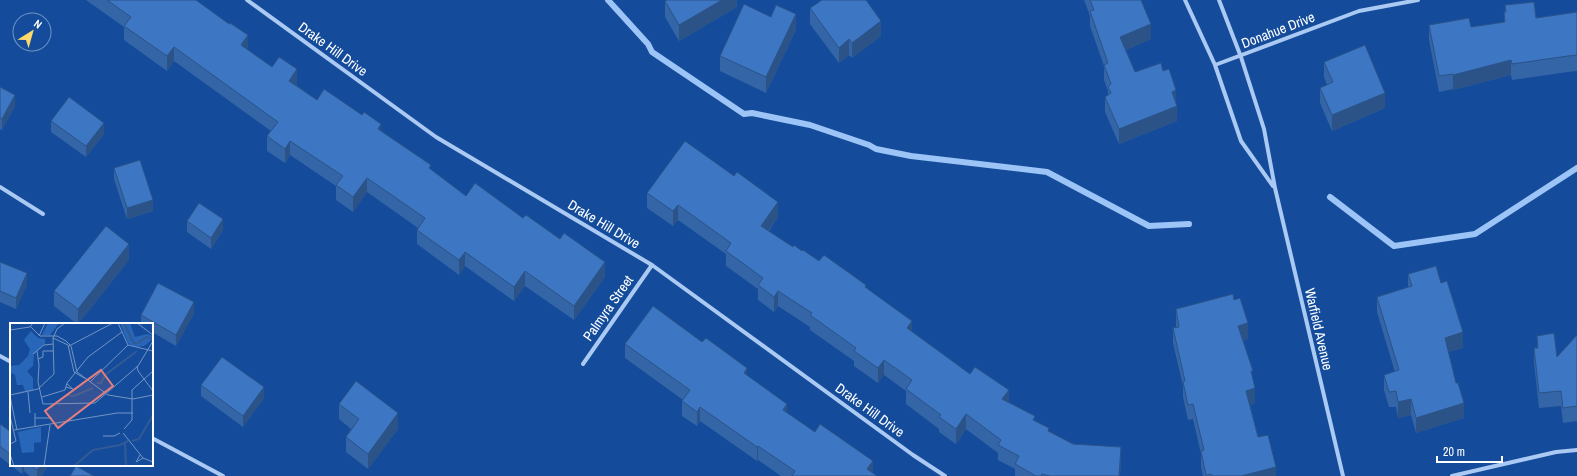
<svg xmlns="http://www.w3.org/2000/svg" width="1577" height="476" viewBox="0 0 1577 476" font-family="'Archivo Narrow',sans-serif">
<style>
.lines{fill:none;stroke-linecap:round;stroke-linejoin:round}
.stream{stroke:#9cc4f6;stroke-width:6}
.street{stroke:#aac9f3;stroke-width:4}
.wall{fill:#3465a7}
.shaded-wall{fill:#2b5388}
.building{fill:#3d76c2;stroke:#2b5388}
.labels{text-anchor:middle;stroke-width:3;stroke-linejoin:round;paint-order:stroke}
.street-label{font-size:14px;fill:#fff;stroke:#144c9b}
.inset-river{fill:none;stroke:#325a94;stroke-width:2}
.inset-road{fill:none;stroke:#7294c3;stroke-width:1}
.view{fill:#e67e7e;fill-opacity:0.15;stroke:#e67e7e;stroke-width:2}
.inset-edge{fill:none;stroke:#fff;stroke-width:2}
</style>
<rect width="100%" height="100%" fill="#144c9b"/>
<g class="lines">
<path class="stream" d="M 608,0 L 648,44 L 652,52 L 744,114 L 752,113 L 810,125 L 869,145 L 876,149 L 911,156 L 1047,172 L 1149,226 L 1189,224
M 1330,197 L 1394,246 L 1475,234 L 1577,168"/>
<path class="street" d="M 247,0 L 436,137 L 652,265 L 913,455 L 945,476
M 1185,0 L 1215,65 L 1241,141 L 1273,186
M 1219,0 L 1241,57 L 1264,129 L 1275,188 L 1343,476
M 1215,65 L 1359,11 L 1418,0
M 0,187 L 43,214
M 0,356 L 11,362
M 583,364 L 652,265
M 152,438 L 223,476
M 1452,476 L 1556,452 L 1577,450"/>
</g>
<path class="wall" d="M 86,0 L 196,0 L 248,50 L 272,67 L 297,84 L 296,85 L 317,100 L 381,131 L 466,196 L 523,218 L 605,277 L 574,320 L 525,286 L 514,301 L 465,266 L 459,275 L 417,244 L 417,230 L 418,228 L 367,192 L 353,212 L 336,200 L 336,186 L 290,155 L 285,163 L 267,151 L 267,136 L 271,131 L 174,61 L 167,71 L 124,40 L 124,27 Z
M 737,0 L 737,7 L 679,41 L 665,17 L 665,1 Z
M 1084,0 L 1141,0 L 1151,39 L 1126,50 L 1135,72 L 1163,71 L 1176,104 L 1177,121 L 1119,144 L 1105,112 L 1105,97 L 1108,95 L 1108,91 L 1104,80 L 1104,66 L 1090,26 L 1090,16 Z
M 1505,5 L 1536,18 L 1577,12 L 1577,71 L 1568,72 L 1512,80 L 1511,75 L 1453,90 L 1453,89 L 1439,92 L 1429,40 L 1429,25 L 1471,27 L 1504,22 L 1504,12 L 1505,12 Z
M 810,8 L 881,36 L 852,58 L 849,55 L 839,63 L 810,24 Z
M 796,30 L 766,93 L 720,71 L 720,56 Z
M 1324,62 L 1385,108 L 1332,131 L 1320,103 L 1320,88 L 1327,85 L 1324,77 Z
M 0,87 L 15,106 L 2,130 L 0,129 Z
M 51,121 L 104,134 L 86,157 L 51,132 Z
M 114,168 L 153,211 L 127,219 L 114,179 Z
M 647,193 L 778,217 L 769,231 L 793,247 L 802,251 L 866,287 L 912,332 L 1049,432 L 1073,444 L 1121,462 L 1120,476 L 1015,476 L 1015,469 L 998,460 L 998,453 L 966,429 L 956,444 L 939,432 L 939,429 L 906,404 L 906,391 L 884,375 L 878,383 L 854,366 L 854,361 L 810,330 L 810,327 L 778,306 L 774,312 L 758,300 L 758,289 L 726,266 L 726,254 L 678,220 L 673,226 L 647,208 Z
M 187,221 L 223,230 L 211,249 L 187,232 Z
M 129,260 L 78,324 L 77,324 L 54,306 L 54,291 Z
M 0,262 L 27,284 L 16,309 L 0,302 Z
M 1408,274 L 1441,283 L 1463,348 L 1448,352 L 1464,418 L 1416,433 L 1411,415 L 1398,418 L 1396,407 L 1389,407 L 1384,390 L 1384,375 L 1395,372 L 1377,312 L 1377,297 L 1408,287 Z
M 1234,300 L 1248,339 L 1243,340 L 1253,378 L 1255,403 L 1250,405 L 1258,437 L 1276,476 L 1203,476 L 1201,467 L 1201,454 L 1193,419 L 1188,420 L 1183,397 L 1183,386 L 1173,343 L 1173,328 L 1176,327 L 1176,309 Z
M 194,313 L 176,346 L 152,332 L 152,324 L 141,324 L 141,315 Z
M 1577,335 L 1577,421 L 1563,423 L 1561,406 L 1539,408 L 1534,363 L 1534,348 L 1537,348 L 1537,336 L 1557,357 Z
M 625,344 L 747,376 L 787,413 L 877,476 L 781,476 L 758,460 L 757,461 L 700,421 L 697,426 L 682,416 L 682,401 L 683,400 L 625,358 Z
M 201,385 L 264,398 L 243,427 L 201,396 Z
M 339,404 L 398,429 L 368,469 L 346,452 L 346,437 L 351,429 L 339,419 Z
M 0,424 L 11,432 L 11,465 L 49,465 L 41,476 L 30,476 L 24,471 L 22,474 L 0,457 Z"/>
<path class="shaded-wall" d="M 722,0 L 737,0 L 737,7 L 679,41 L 679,25 Z
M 796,14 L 796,30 L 766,93 L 766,77 Z
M 881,21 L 881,36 L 852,58 L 852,43 Z
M 1151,24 L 1151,39 L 1120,53 L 1120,37 Z
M 248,35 L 248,50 L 241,45 Z
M 849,39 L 849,55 L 839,63 L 839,48 Z
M 174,47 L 174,61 L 167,71 L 167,56 Z
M 1511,60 L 1511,75 L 1453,90 L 1453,75 Z
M 297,69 L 297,84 L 289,95 L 289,81 Z
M 1176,90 L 1176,105 L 1172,92 Z
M 1385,93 L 1385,108 L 1332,131 L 1332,115 Z
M 15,95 L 15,106 L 2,130 L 2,119 Z
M 1177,106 L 1177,121 L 1119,144 L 1119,129 Z
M 104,123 L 104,134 L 86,157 L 86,146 Z
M 381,124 L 381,139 L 378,129 Z
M 290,141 L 290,155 L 285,163 L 285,149 Z
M 367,178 L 367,192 L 353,212 L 353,197 Z
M 153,200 L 153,211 L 127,219 L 127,208 Z
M 778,202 L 778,217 L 761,241 L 761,226 Z
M 678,205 L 678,220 L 673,226 L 673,211 Z
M 223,219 L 223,230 L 211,249 L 211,238 Z
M 129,244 L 129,260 L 78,324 L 78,309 Z
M 465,252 L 465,266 L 459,275 L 459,260 Z
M 605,262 L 605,277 L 574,320 L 574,306 Z
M 525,271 L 525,286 L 514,301 L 514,287 Z
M 27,273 L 27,284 L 16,309 L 16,298 Z
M 778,291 L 778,306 L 774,312 L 774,297 Z
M 194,302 L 194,313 L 176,346 L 176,335 Z
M 912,321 L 912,336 L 907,328 Z
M 1248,323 L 1248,339 L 1238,341 L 1238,326 Z
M 1463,332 L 1463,348 L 1445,353 L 1445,338 Z
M 884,360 L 884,375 L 878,383 L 878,368 Z
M 747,368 L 747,382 L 744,373 Z
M 264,387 L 264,398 L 243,427 L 243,416 Z
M 1255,388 L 1255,403 L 1246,406 L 1246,391 Z
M 1009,390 L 1009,405 L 1002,399 Z
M 1411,399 L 1411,415 L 1398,418 L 1398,402 Z
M 1464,403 L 1464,418 L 1416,433 L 1416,418 Z
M 787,404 L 787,418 L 783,410 Z
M 700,407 L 700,421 L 697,426 L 697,412 Z
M 398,413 L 398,429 L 368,469 L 368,454 Z
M 966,414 L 966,429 L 956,444 L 956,429 Z
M 758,446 L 758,460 L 757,461 L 757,447 Z
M 1121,447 L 1121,462 L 1120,476 L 1119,476 Z
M 873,461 L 873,475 L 867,469 Z
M 22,465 L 24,465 L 24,471 L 22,474 Z
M 41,465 L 49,465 L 41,476 L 37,476 L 37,470 Z
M 1276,467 L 1276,476 L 1241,476 Z"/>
<path class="building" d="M 107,0 L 196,0 L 229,24 L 230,23 L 248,35 L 241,45 L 272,67 L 279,57 L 297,69 L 289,81 L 317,100 L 324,89 L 362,115 L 364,112 L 381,124 L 378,129 L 431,165 L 429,168 L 466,196 L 475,183 L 523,218 L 526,215 L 560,239 L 564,233 L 605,262 L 574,306 L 525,271 L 514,287 L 465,252 L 459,260 L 417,230 L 425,218 L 367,178 L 353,197 L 336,185 L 343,176 L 290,141 L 285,149 L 267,136 L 278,122 L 174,47 L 167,56 L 124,26 L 131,17 Z
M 667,0 L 722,0 L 679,25 L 665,1 Z
M 822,0 L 866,0 L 881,21 L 852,43 L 849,39 L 839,48 L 810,8 Z
M 1090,0 L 1141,0 L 1151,24 L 1120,37 L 1135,72 L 1161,63 L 1163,71 L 1169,69 L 1176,90 L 1172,92 L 1177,106 L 1119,129 L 1105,97 L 1111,93 L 1108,87 L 1111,84 L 1104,65 L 1108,63 L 1090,11 L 1094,10 Z
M 1534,2 L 1536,18 L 1577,12 L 1577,55 L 1568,56 L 1512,64 L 1511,60 L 1453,75 L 1453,74 L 1439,76 L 1429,25 L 1469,18 L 1471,27 L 1505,22 L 1504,12 L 1506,12 L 1505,5 Z
M 744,4 L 771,17 L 776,5 L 796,14 L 766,77 L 720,56 Z
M 1365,45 L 1385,93 L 1332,115 L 1320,88 L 1333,82 L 1324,62 Z
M 0,87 L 15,95 L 2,119 L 0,118 Z
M 69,97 L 104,123 L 86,146 L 51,121 Z
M 685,141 L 734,176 L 737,172 L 778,202 L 761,226 L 793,247 L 794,245 L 802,251 L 803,250 L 819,261 L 824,255 L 866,285 L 865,287 L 912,321 L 907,328 L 970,374 L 975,367 L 1009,390 L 1002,399 L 1035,416 L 1033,420 L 1049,428 L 1048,431 L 1073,444 L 1121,447 L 1119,476 L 1050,476 L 1042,474 L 1041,476 L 1036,476 L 1015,464 L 1019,456 L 998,445 L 1001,440 L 966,414 L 956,429 L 939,417 L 941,415 L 906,389 L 912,380 L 884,360 L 878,368 L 854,351 L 856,348 L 810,315 L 812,313 L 778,291 L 774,297 L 758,285 L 763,278 L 726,251 L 731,243 L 678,205 L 673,211 L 647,193 Z
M 140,160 L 153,200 L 127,208 L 114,168 Z
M 199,203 L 223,219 L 211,238 L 187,221 Z
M 106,226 L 129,244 L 78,309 L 54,291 Z
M 0,262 L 27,273 L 16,298 L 0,291 Z
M 1436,266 L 1441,283 L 1447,281 L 1463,332 L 1445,338 L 1456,383 L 1458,383 L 1464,403 L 1416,418 L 1411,399 L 1398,402 L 1396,391 L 1389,392 L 1384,375 L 1399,370 L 1377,297 L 1412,286 L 1408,274 Z
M 158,283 L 194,302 L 176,335 L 141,315 Z
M 1233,294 L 1234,300 L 1240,298 L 1248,323 L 1238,326 L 1253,371 L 1251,371 L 1255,388 L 1246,391 L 1258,437 L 1268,435 L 1276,467 L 1241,476 L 1212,476 L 1211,474 L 1206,475 L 1201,451 L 1204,450 L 1193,404 L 1188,405 L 1183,382 L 1185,381 L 1173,328 L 1179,327 L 1176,309 Z
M 653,306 L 702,342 L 706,338 L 747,368 L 744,373 L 787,404 L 783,410 L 815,432 L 820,424 L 873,461 L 867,469 L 877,476 L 792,476 L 795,471 L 758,446 L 757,447 L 700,407 L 697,412 L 682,401 L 690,390 L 625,344 Z
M 1554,333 L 1557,357 L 1577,335 L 1577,406 L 1563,408 L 1561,391 L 1539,393 L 1534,348 L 1538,348 L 1537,336 Z
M 222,357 L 264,387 L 243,416 L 201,385 Z
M 356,381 L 398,413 L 368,454 L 346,437 L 359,419 L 339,404 Z
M 0,424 L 11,432 L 11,455 L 0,446 Z
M 30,465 L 41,465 L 37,470 Z
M 76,466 L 94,476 L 70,476 Z"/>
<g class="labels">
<g class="street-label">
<text transform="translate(1278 30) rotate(-21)" y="5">Donahue Drive</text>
<text transform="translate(333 49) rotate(36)" y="5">Drake Hill Drive</text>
<text transform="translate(604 224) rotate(31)" y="5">Drake Hill Drive</text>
<text transform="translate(608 308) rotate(-55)" y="5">Palmyra Street</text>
<text transform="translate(1319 329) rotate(77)" y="5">Warfield Avenue</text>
<text transform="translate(870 410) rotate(36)" y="5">Drake Hill Drive</text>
</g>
</g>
<g transform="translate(10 323)">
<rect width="143" height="143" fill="#144c9b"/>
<path d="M 38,0 L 49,0 L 40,12 L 32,12 ZM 110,0 L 120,0 L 125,14 L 137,11 L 143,13 L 143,16 L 134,23 L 124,24 L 118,20 ZM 21,8 L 28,15 L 35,16 L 35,21 L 24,31 L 23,43 L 17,48 L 23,55 L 23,68 L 3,70 L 15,68 L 13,62 L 7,62 L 5,52 L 0,49 L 0,43 L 9,42 L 18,33 L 20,26 L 14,17 ZM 31,104 L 31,119 L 24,120 L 24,129 L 12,130 L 8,109 Z" fill="#2866b9"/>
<path class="inset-river" d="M 114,0 L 123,19 L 127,21M 128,20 L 137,14 L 143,16M 87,60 L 91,60 L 95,52 L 127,28M 56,72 L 64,73 L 83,65M 122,118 L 129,116 L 143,92M 115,120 L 116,143M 64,143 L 83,127 L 110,122 L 118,118"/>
<path class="inset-road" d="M 57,0 L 75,0M 108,0 L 118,22 L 143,28M 127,0 L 143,12M 21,4 L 30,13 L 47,13 L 56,18 L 61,23 L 67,49 L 98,72 L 123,76 L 143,72M 0,7 L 20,4 L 23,0M 29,13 L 35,0M 43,15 L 58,22 L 64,49 L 76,56M 59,23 L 103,0M 27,28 L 29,42 L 28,59 L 33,81 L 85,80 L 128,43 L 143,18M 23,31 L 34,22 L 43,21M 28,36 L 33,34 L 33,28 L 43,28M 127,43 L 128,48 L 143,68M 80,59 L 118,22M 56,64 L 63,66 L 57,61M 18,69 L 20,90M 0,72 L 28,66 L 44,51 L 43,15 L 47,6 L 55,0M 0,73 L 7,107M 32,74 L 55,67 L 57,60 L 78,34 L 112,9M 25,90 L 25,104M 0,93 L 6,118 L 0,121M 25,95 L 42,95M 114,106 L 122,97 L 122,67 L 143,48M 4,107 L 107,90 L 123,90M 113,110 L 133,135 L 143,139M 93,113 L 104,113 L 110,110M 0,131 L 4,143M 130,132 L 126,139 L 133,135M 34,143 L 40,102"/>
<path class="view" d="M 91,47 L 103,63 L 48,105 L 35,88 Z"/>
<rect width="143" height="143" class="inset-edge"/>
</g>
<g transform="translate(32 32) rotate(37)"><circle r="19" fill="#144c9b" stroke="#7294c3"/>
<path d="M0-3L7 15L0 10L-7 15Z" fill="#ffd86c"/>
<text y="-6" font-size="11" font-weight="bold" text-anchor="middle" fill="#ffffff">N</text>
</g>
<path d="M1437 456v6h65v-6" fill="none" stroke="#ffffff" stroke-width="2"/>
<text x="1443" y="456" font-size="12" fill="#ffffff" stroke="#144c9b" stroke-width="3" paint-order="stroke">20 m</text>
</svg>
